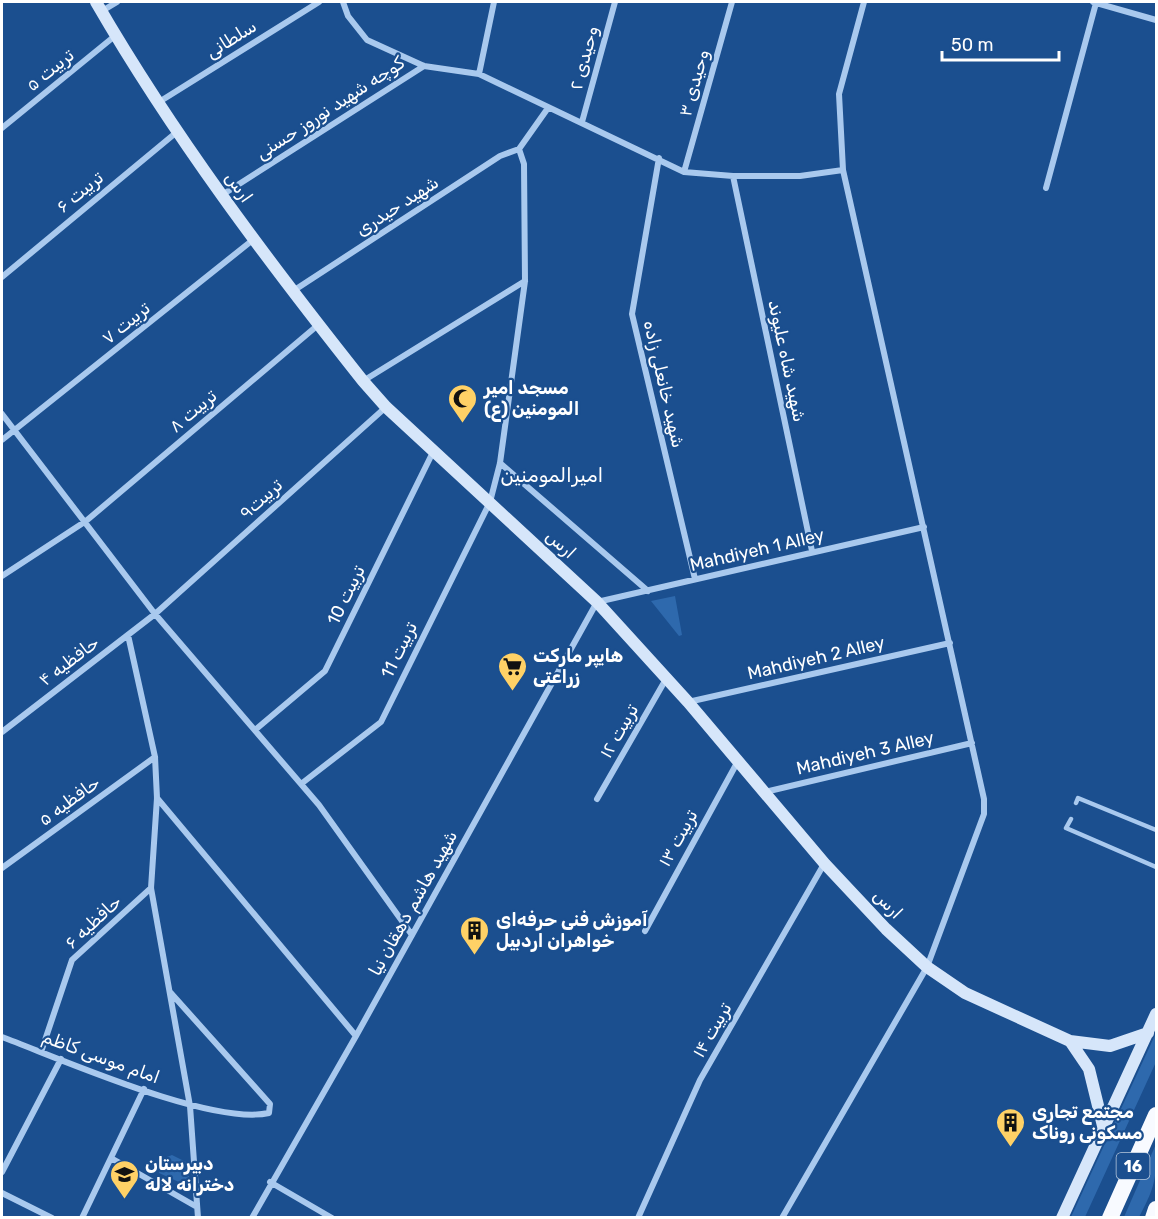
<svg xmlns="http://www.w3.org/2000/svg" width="1158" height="1219" viewBox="0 0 1158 1219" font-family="Rubik,Vazirmatn,sans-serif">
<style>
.green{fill:#2e69ad}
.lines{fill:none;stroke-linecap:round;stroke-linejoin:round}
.service{stroke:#a9c9ee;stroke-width:4.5}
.minor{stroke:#a9c9ee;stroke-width:6}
.secondary{stroke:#d6e6fa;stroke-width:12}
.trunk{stroke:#f8faff;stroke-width:16}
.labels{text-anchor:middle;stroke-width:4.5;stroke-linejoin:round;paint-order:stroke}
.shield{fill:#1b4f8f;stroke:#bbcadd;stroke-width:1.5}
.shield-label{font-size:16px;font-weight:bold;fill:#fff}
.street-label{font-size:18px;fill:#fff;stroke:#1b4f8f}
.poi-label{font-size:18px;font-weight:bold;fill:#fff;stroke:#1b4f8f;text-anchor:start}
.neighbourhood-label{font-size:20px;fill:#fff;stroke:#1b4f8f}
</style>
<rect width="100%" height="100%" fill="#1b4f8f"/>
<path class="green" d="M 675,596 L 682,635 L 679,636 L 651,601 Z
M 1156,1033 L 1156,1062 L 1085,1217 L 1071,1217 Z
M 1156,1144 C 1157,1178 1155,1187 1139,1217 L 1124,1217 Z
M 172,1155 L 188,1163 L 190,1187 L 159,1173 L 164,1158 Z"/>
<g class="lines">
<path class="service" d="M 1076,803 L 1078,798 L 1156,830
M 1071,819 L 1066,828 L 1156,867"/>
<path class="minor" d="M 343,2 L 348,16 L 367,40 L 424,66 L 479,74 L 684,172 L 733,176 L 800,176 L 843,170 L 984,799 L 984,814 L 927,967 L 782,1218
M 1093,2 L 1156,20
M 102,11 L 117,2
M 479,74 L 494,2
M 159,102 L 319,2
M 582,122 L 615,2
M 2,128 L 116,35
M 519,149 L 548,108
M 659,158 L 632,314 L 695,579
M 843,170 L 839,94 L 864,2
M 684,172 L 732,2
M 733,176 L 812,551
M 1046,188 L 1096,3
M 222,195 L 424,66
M 2,277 L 178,131
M 293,291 L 500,156 L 519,149
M 363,381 L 525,281
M 2,414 L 155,614 L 319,805 L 412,935
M 2,440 L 254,239
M 500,463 L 648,591
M 2,576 L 86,521 L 318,325
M 128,635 L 155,757 L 157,798 L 151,888 L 190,1106 L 198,1218
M 688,702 L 950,643
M 255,730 L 325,671 L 434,450
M 2,732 L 155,614 L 386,407
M 301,784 L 381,722 L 490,502 L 500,463 L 525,281 L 524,164 L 519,149
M 765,792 L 972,743
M 157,798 L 356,1036
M 597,799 L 666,679
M 2,868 L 155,757
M 645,931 L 738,761
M 2,1037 C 61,1059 212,1126 269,1113 L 270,1104 L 170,992
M 41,1052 L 72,960 L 151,888
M 111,1158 L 197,1207
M 2,1172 L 61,1059
M 270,1182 L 332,1218
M 2,1193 L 52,1218
M 82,1218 L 144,1089
M 252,1218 L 356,1036 L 597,602 L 924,527
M 638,1218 L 700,1080 L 824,864"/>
<path class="secondary" d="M 96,2 C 173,135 267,260 363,381 L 386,407 L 597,602 L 688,702 L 825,864 L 886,929 L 927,967 L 965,993 L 1070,1041 L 1110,1046 L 1148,1033
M 1070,1041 L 1089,1069 L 1104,1130
M 1062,1218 L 1156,1014"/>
<path class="trunk" d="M 1110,1218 L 1156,1115
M 1153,1218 L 1156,1209"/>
</g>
<defs>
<symbol id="mosque-pin" viewBox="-11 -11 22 30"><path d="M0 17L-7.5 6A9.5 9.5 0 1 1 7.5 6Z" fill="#ffd166" stroke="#1b4f8f"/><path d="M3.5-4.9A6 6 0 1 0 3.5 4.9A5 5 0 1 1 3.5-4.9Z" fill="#111"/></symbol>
<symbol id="supermarket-pin" viewBox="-11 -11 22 30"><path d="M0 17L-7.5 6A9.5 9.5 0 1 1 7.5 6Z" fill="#ffd166" stroke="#1b4f8f"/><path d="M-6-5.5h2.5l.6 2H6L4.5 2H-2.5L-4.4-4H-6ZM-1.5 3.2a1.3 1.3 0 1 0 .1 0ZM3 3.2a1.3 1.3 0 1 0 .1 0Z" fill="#111"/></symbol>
<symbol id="building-pin" viewBox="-11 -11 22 30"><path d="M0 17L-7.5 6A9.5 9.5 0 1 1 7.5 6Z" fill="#ffd166" stroke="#1b4f8f"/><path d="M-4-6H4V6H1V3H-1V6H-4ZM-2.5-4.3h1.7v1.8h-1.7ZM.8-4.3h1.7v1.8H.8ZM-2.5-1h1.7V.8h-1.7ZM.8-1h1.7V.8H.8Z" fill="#111"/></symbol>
<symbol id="school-pin" viewBox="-11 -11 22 30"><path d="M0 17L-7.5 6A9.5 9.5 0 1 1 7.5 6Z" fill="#ffd166" stroke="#1b4f8f"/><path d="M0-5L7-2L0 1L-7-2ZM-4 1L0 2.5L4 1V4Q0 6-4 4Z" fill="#111"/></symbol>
</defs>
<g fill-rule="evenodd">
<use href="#mosque-pin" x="446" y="382" width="33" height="45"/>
<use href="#supermarket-pin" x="496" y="650" width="33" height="45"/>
<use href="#building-pin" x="458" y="914" width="33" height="45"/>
<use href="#building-pin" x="994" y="1106" width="33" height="45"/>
<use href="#school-pin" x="108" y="1158" width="33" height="45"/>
</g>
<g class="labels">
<rect class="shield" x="1116.5" y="1153" width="33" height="26" rx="4.5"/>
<g class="shield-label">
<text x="1133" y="1172">16</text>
</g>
<g class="street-label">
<text transform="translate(231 39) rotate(-32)" y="6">سلطانی</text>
<text transform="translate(584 58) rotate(-75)" y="6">وحیدی ۲</text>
<text transform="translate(50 70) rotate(-39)" y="6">تربیت ۵</text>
<text transform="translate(694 83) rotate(-74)" y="6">وحیدی ۳</text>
<text transform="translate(330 108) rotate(-33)" y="6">کوچه شهید نوروز حسنی</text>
<text transform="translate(239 187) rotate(55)" y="6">ارس</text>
<text transform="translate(80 192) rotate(-39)" y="6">تربیت ۶</text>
<text transform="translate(397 206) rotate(-33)" y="6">شهید حیدری</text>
<text transform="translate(126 323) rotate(-39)" y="6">تربیت ۷</text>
<text transform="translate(787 361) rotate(78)" y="6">شهید شاه علیوند</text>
<text transform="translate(664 384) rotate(77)" y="6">شهید خانعلی زاده</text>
<text transform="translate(193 411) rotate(-40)" y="6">تربیت ۸</text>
<text transform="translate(261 499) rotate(-42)" y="6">تربیت۹</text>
<text transform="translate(561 544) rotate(43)" y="6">ارس</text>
<text transform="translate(757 550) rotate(-13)" y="6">Mahdiyeh 1 Alley</text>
<text transform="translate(346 595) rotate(-64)" y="6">تربیت 10</text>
<text transform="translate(399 650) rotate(-64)" y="6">تربیت 11</text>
<text transform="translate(816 658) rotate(-13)" y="6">Mahdiyeh 2 Alley</text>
<text transform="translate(69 661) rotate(-37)" y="6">حافظیه ۴</text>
<text transform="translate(619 731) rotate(-60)" y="6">تربیت ۱۲</text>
<text transform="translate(865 753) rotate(-13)" y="6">Mahdiyeh 3 Alley</text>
<text transform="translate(69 801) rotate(-36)" y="6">حافظیه ۵</text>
<text transform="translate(678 838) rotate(-61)" y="6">تربیت ۱۳</text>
<text transform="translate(413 903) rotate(-61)" y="6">شهید هاشم دهقان نیا</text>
<text transform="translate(888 904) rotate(46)" y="6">ارس</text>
<text transform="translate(93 922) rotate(-43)" y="6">حافظیه ۶</text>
<text transform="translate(712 1030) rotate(-60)" y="6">تربیت ۱۴</text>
<text transform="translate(101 1057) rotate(20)" y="6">امام موسی کاظم</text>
</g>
<g class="poi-label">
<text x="484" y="394">مسجد امیر<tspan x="484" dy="21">المومنین (ع)</tspan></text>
<text x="533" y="662">هایپر مارکت<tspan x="533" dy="21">زراعتی</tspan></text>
<text x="496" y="926">آموزش فنی حرفه‌ای<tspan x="496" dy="21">خواهران اردبیل</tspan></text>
<text x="1032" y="1118">مجتمع تجاری<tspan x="1032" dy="21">مسکونی روناک</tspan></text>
<text x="145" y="1170">دبیرستان<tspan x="145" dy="21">دخترانه لاله</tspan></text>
</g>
<g class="neighbourhood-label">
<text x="552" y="482">امیرالمومنین</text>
</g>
</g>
<rect width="1158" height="1219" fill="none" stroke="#ffffff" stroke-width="6"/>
<path d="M942 51v9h117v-9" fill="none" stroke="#ffffff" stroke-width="3"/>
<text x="951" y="51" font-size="18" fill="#ffffff" stroke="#1b4f8f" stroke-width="4.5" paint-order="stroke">50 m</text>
</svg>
